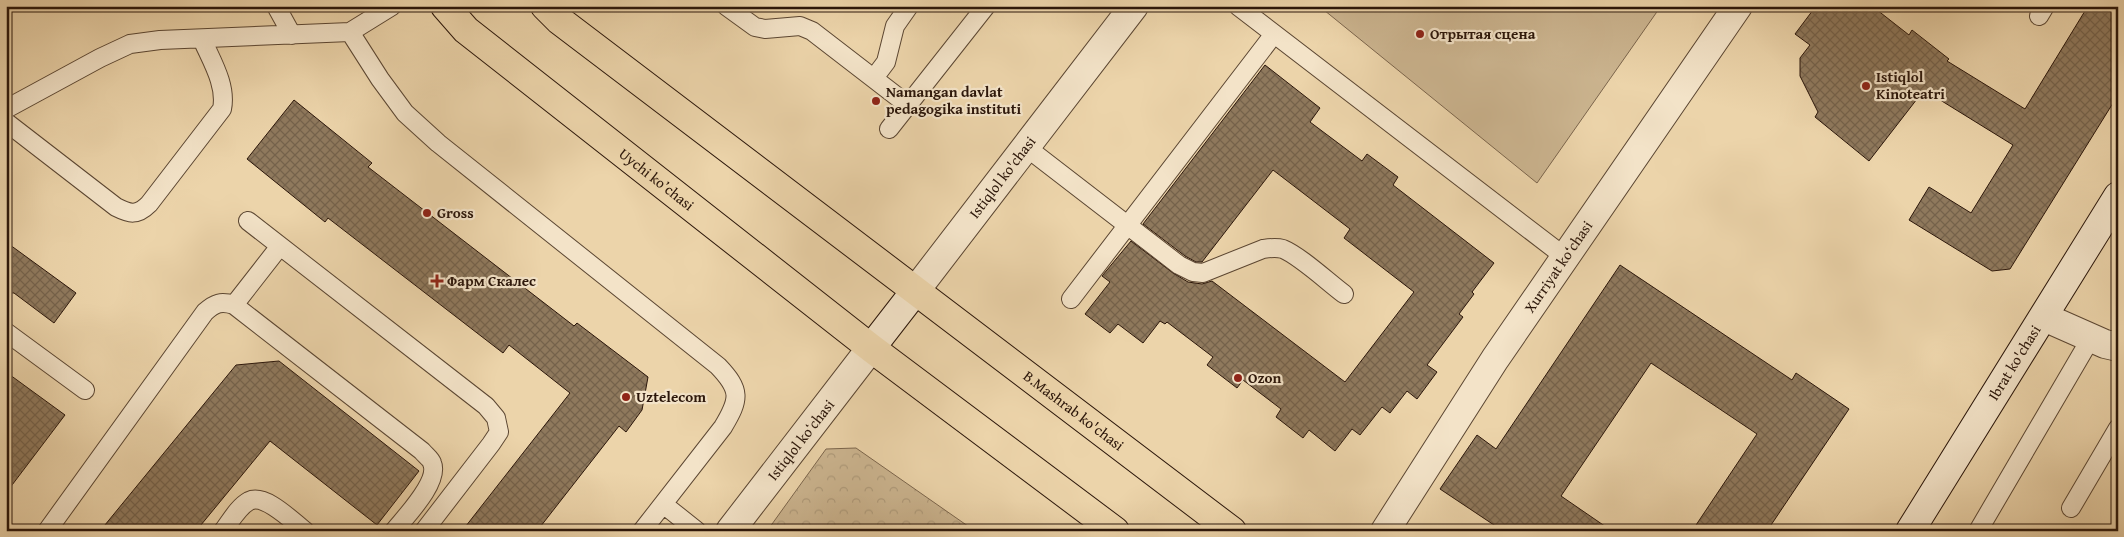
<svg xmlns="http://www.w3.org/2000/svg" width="2124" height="537" viewBox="0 0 2124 537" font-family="'Gentium Book Plus',serif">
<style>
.forest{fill:url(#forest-crowns);stroke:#7b654c}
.park{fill:#cbb48f;stroke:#7b654c}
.building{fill:url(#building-cross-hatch);stroke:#2b160a}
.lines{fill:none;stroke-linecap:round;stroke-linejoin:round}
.service-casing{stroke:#5b4632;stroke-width:20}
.minor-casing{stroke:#5b4632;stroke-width:30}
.tertiary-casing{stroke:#5b4632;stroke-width:30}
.secondary-casing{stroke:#2b160a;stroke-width:30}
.primary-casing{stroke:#2b160a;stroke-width:30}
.service{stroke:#f3e3c8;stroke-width:18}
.minor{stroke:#f3e3c8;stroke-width:28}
.tertiary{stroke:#f3e3c8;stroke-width:28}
.secondary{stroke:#f3e3c8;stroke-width:28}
.primary{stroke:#ecd4aa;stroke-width:28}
.poi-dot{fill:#8f2418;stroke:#f3e3c8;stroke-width:2}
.labels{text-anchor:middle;stroke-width:4.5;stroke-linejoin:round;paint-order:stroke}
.poi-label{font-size:15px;font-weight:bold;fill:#2b160a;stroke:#f3e3c8;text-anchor:start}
.street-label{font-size:15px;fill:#2b160a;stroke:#f3e3c8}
</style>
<defs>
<pattern id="forest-crowns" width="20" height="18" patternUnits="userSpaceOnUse" patternTransform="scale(1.25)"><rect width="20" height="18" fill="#cbb48f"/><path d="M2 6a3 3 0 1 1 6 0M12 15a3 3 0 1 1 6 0" fill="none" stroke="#ae9a7a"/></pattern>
<pattern id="building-cross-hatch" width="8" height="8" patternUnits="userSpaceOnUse" patternTransform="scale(1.25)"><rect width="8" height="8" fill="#8f795d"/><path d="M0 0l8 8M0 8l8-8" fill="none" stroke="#75624b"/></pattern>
</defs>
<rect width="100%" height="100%" fill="#ecd4aa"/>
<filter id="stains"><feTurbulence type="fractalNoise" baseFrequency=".004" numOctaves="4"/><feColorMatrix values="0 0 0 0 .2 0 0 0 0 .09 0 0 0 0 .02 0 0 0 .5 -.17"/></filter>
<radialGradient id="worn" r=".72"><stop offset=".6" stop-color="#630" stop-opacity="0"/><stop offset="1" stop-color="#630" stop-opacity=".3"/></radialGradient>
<path class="forest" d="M 856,448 L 975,531 L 767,531 L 826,449 Z"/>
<path class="park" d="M 1319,6 L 1661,6 L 1537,183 Z"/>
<path class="building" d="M 1816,6 L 1872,6 L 1909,35 L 1912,30 L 1949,59 L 1947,61 L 2025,109 L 2088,6 L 2118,6 L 2118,95 L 2010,269 L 1992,271 L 1909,220 L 1929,187 L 1971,213 L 2013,145 L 1924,90 L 1869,161 L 1815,117 L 1818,112 L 1800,76 L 1800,58 L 1810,45 L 1795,34 Z
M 1265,65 L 1320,108 L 1310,122 L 1362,161 L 1367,154 L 1398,177 L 1393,185 L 1494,263 L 1472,292 L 1474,294 L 1459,314 L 1463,317 L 1427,365 L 1437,372 L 1417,399 L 1407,391 L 1390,413 L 1382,407 L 1360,435 L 1352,429 L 1335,451 L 1309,430 L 1303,438 L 1276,417 L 1281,409 L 1243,380 L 1237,388 L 1207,365 L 1213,357 L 1167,322 L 1165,324 L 1160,321 L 1143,343 L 1118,324 L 1110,333 L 1085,314 L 1110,282 L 1102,276 L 1131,241 L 1173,273 L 1188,282 L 1202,284 L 1212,281 L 1345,382 L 1414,292 L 1344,238 L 1350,229 L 1273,170 L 1202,262 L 1196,262 L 1185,256 L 1143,224 Z
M 294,100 L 372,163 L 368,167 L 574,326 L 577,323 L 648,377 L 642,410 L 626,432 L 619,426 L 537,531 L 462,531 L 570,393 L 509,345 L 503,353 L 328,218 L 325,222 L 247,159 Z
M 6,242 L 76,293 L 54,323 L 14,293 L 6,293 Z
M 1620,265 L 1792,380 L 1796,373 L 1849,409 L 1767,531 L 1692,531 L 1757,434 L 1651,363 L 1561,496 L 1612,531 L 1503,531 L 1440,489 L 1477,435 L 1496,449 Z
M 279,361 L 419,471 L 377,525 L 270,441 L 196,531 L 100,531 L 236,365 Z
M 6,372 L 65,415 L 6,493 Z"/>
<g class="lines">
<defs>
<path id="service" d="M 276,6 L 292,35
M 726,6 L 755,27 L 765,29 L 800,26 L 812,31 L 908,105
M 1238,6 L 1565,257
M 2039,16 L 2045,6
M 350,32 L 380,79 L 405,113 L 438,143 L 718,366 C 741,390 740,399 723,427 L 642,531
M 874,78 L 886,62 L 895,26 L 909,6
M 6,109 L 100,58 L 130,44 L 160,40 L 350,32 L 392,6
M 6,122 L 116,207 C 130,214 137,216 149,204 L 222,109 C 227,85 211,60 202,39
M 889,129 L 986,6
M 1026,147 L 1179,265 L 1193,272 L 1203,273 L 1263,249 C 1270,248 1276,247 1283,249 C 1300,256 1328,282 1344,294
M 248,221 L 486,406 L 496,418 L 499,432 L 491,444 L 424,531
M 1071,299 L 1274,34
M 234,305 L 280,246
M 6,332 L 85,390
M 663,504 L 697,531
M 2071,508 L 2118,428
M 47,531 L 205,312 C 215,303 221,301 234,305 L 422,451 C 425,455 431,459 432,463 C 440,482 405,517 394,531
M 223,531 C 230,522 238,507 249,501 C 265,493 292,521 305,531
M 1978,531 L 2091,338"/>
<g id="minor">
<path id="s1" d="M 916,290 L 1134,6"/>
<path id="s2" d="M 1385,531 L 1495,359 L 1738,6"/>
</g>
<path id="tertiary" d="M 2044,317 L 2105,344 L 2118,347
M 730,531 L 871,348"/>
<g id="secondary">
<path d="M 871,348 L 916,290"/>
<path id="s3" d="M 1910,531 L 2118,196"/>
</g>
<g id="primary">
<path id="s4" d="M 445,6 L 466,30 L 871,348 L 1115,531"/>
<path id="s5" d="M 545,6 L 559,20 L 1232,531"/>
</g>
</defs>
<use href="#service" class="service-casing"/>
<use href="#minor" class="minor-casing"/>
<use href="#tertiary" class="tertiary-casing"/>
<use href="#secondary" class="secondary-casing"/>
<use href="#primary" class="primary-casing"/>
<use href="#service" class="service"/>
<use href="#minor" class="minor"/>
<use href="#tertiary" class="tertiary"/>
<use href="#secondary" class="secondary"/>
<use href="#primary" class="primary"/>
</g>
<g class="poi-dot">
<circle cx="1420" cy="34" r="5"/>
<circle cx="1866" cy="86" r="5"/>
<circle cx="876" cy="101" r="5"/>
<circle cx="427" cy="213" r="5"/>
<path d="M434.5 273.5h5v5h5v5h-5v5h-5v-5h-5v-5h5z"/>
<circle cx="1238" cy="378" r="5"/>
<circle cx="626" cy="397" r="5"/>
</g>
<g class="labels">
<g class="poi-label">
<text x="1430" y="39">Отрытая сцена</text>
<text x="1876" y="82">Istiqlol<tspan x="1876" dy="17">Kinoteatri</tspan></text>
<text x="886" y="97">Namangan davlat<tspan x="886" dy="17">pedagogika instituti</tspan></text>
<text x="437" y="218">Gross</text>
<text x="447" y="286">Фарм Скалес</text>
<text x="1248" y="383">Ozon</text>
<text x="636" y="402">Uztelecom</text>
</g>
<g class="street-label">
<text dy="5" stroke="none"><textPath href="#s1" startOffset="142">Istiqlol ko'chasi</textPath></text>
<text dy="5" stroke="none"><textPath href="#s4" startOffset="274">Uychi ko’chasi</textPath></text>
<text dy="5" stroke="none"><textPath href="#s2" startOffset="316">Xurriyat ko‘chasi</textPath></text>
<text dy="5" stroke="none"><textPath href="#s3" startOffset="198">Ibrat ko'chasi</textPath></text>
<text dy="5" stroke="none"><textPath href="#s5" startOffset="666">B.Mashrab ko'chasi</textPath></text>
<text transform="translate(801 440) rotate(-52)" y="5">Istiqlol koʻchasi</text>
</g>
</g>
<rect width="2124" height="537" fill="none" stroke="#ecd4aa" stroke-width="25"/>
<rect x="8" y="8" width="2109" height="522" fill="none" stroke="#2b160a" stroke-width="2.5"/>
<rect x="12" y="12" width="2099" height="512" fill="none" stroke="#2b160a"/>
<rect width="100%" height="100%" filter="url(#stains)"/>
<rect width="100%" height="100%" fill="url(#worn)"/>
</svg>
